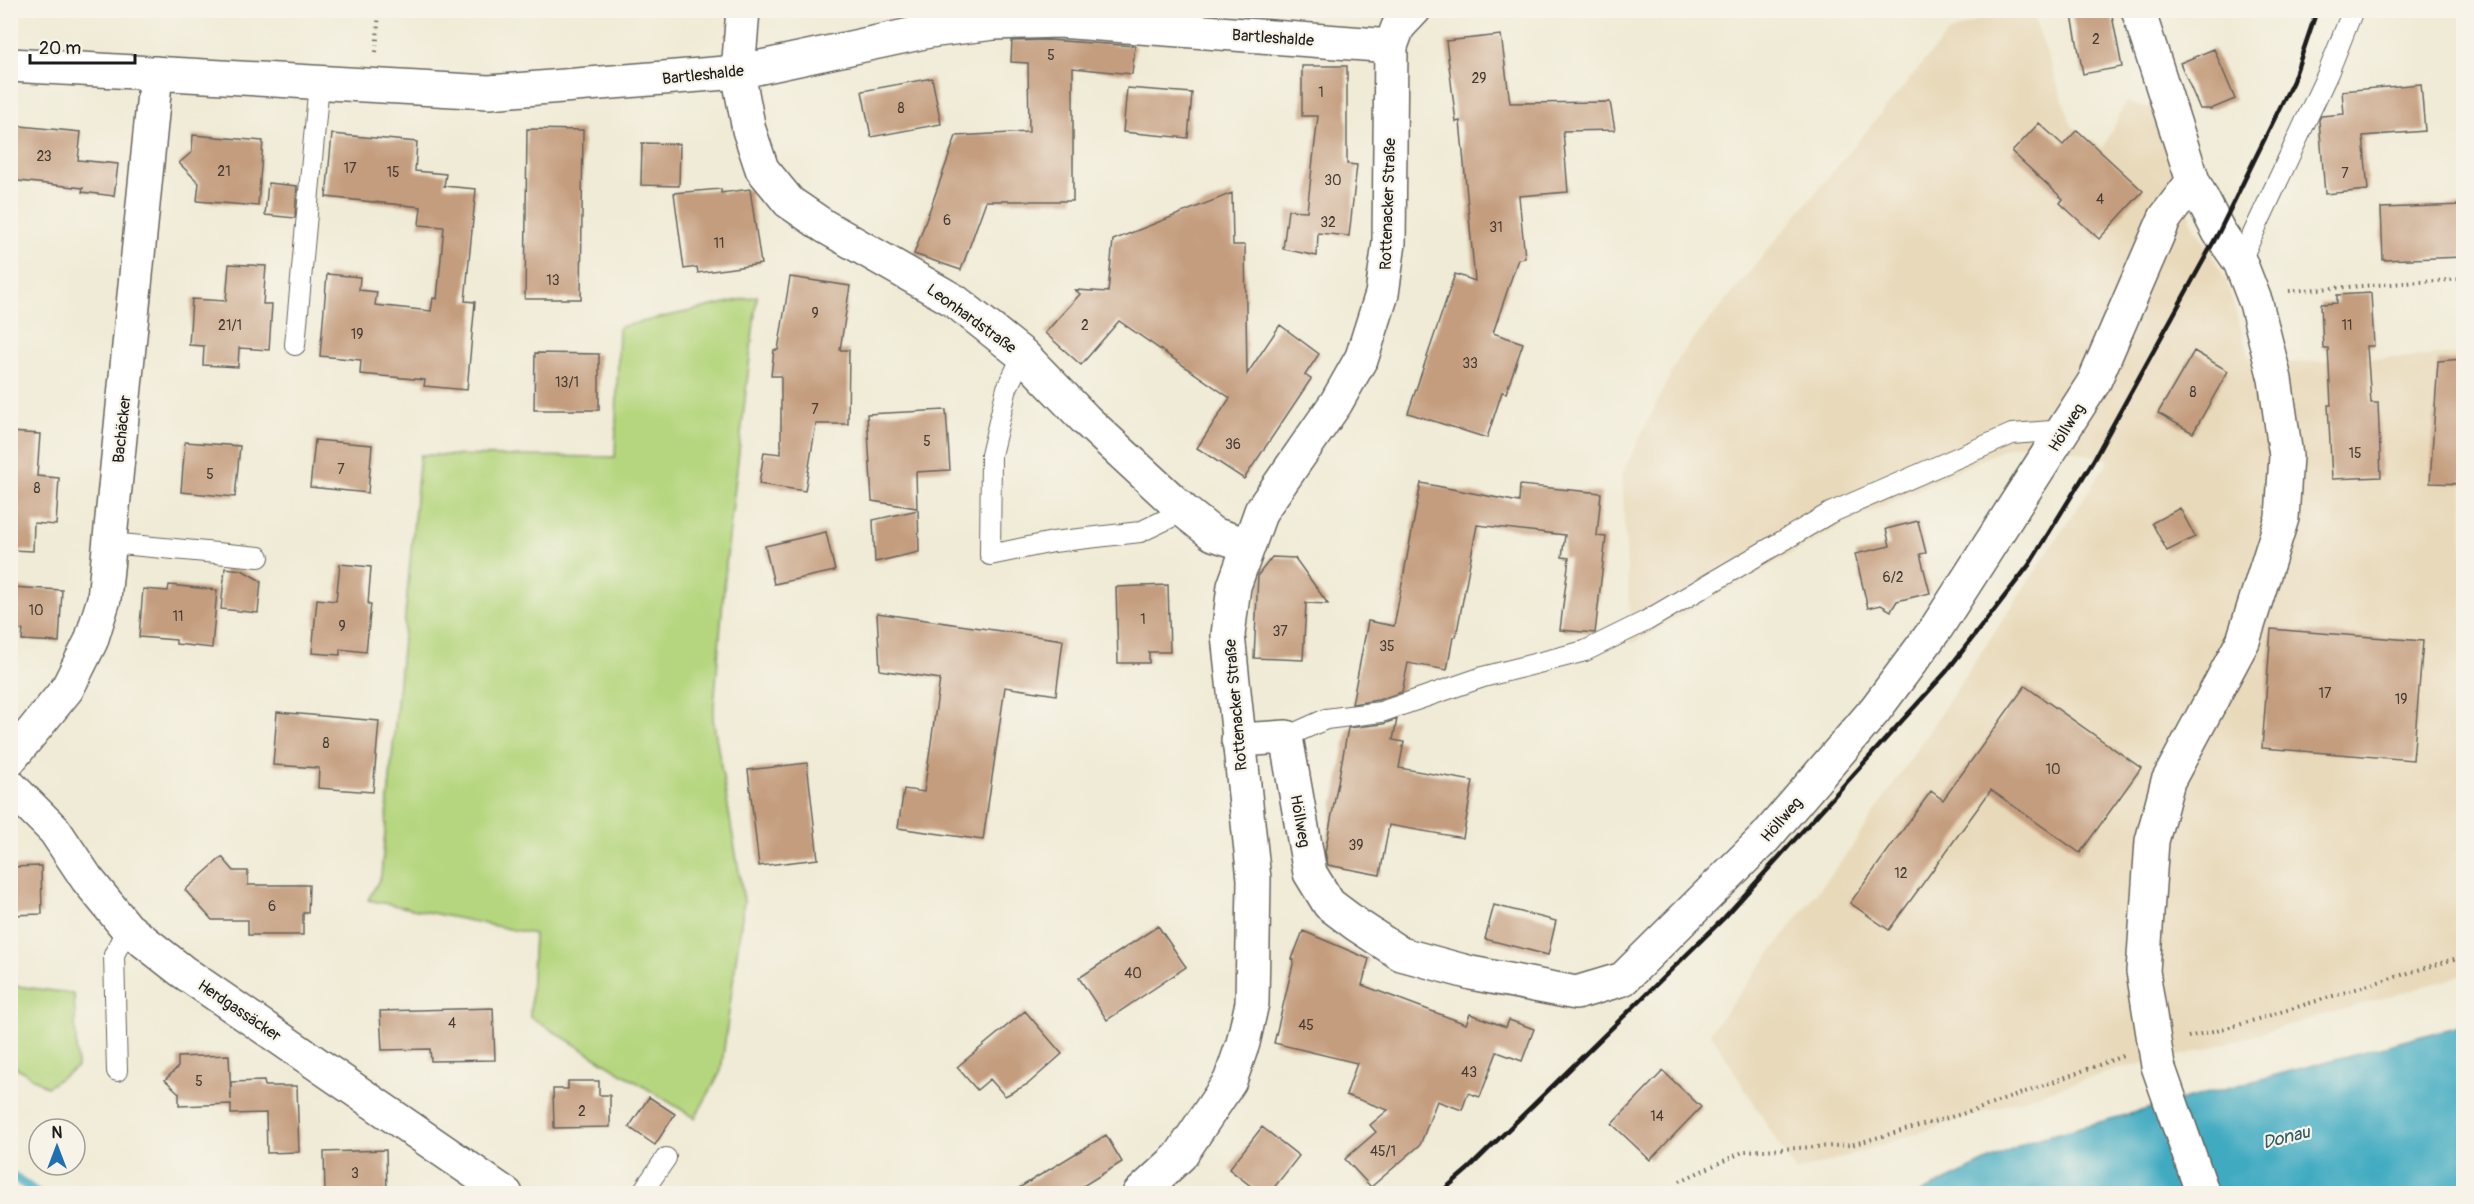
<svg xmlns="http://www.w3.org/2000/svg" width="2474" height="1204" viewBox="0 0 2474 1204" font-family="Pangolin,sans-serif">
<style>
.built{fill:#e8d9ba}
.green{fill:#b5d67e;stroke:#68794d;stroke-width:1.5}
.water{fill:#41aac1;stroke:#2e636e;stroke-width:1.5}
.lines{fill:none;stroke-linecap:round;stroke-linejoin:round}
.stream{stroke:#41aac1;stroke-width:10}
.building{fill:#c49d7e}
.lane-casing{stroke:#66645d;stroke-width:22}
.street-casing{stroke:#66645d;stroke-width:36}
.secondary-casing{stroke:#66645d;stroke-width:36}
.path{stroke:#66645d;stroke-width:4;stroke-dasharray:1.5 4.5;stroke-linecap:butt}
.lane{stroke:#fff;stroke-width:20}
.street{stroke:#fff;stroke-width:33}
.secondary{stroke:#fff;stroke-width:33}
.rail{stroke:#1c1c1c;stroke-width:4.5}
.labels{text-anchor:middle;stroke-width:4.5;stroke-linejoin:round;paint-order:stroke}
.number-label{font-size:14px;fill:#463c34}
.street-label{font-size:16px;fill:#1c1c1c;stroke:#f7f3e8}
.water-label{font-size:18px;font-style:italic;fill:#2d5c66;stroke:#f7f3e8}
</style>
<rect width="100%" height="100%" fill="#f7f3e8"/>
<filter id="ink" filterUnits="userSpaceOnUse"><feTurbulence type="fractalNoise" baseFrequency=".0167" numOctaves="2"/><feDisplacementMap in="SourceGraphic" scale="12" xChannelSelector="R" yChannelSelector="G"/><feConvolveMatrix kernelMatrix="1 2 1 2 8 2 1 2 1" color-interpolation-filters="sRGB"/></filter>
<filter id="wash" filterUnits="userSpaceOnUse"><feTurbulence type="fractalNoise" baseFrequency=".008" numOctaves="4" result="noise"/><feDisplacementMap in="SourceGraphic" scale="24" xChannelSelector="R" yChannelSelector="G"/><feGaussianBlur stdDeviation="1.35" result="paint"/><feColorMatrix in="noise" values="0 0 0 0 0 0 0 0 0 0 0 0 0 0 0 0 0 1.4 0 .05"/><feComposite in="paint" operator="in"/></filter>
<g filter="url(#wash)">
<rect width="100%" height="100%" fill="#f0ebd6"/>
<path class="built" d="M 1996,11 L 2032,11 L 2072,126 L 2103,148 L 2126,102 L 2156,109 L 2191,219 L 2226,280 L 2252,365 L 2463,354 L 2463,975 L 2188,1054 L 2118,1069 L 1796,1172 L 1710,1032 L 1851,848 L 2109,460 L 2037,441 L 2008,447 L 1840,526 L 1631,644 L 1622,474 L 1679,357 L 1947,34 Z"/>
<path class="green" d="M 757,296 L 726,564 L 713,719 L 744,901 L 721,1071 L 695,1118 L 530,1017 L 534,934 L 368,900 L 381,876 L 420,455 L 615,457 L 619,327 Z
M 10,985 L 74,994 L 77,1067 L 47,1087 L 11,1064 Z"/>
<path class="water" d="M 2463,1025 L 2463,1193 L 1918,1194 L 2032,1140 Z"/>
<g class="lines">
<path class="stream" d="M 10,1174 L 38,1194"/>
</g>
<g id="blocks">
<path class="building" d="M 2071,10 L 2111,10 L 2122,67 L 2083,74 Z
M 1501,35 L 1510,103 L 1610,102 L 1615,130 L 1563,131 L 1568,192 L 1519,196 L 1525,258 L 1518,259 L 1493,333 L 1523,343 L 1506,393 L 1502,392 L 1487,438 L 1408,413 L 1455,274 L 1475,281 L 1460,121 L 1456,122 L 1446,41 Z
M 1048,40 L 1135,46 L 1132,74 L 1073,68 L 1073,201 L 986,201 L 961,270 L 914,254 L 956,136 L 1029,132 L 1028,63 L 1011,62 L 1012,41 Z
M 2214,49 L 2235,99 L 2211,109 L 2200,109 L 2180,63 Z
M 1302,66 L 1347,66 L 1347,164 L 1357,165 L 1349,236 L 1318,233 L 1317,256 L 1283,249 L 1288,210 L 1307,211 L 1318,116 L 1302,116 Z
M 932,78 L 941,124 L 871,137 L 862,91 Z
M 2421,84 L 2425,131 L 2363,136 L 2368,190 L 2325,194 L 2319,120 L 2321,116 L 2344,114 L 2342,91 Z
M 1127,88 L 1192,93 L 1188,138 L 1123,132 Z
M 2039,123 L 2063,145 L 2077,130 L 2143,191 L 2099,239 L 2060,203 L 2063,199 L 2012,152 Z
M 10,125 L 81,132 L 78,160 L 118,164 L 114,196 L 82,192 L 83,188 L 10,180 Z
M 527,129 L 583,130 L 581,299 L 525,299 Z
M 332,134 L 417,142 L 415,171 L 446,174 L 444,186 L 476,189 L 465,301 L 475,302 L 467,390 L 424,386 L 425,380 L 360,374 L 361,360 L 320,356 L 327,274 L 360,277 L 359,290 L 377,292 L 375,305 L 431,311 L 433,298 L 437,299 L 444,227 L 419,225 L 421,207 L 326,197 Z
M 193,135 L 263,141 L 258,206 L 197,201 L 199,183 L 179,163 L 192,152 Z
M 642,143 L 680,144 L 679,186 L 641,185 Z
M 268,183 L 297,186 L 295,218 L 265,215 Z
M 721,189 L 721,193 L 750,189 L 761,264 L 698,273 L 697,267 L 684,269 L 674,193 Z
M 1232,193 L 1233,245 L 1245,245 L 1247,374 L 1280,325 L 1319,354 L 1305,375 L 1311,379 L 1244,479 L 1197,448 L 1230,398 L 1119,321 L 1081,365 L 1045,333 L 1080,294 L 1075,290 L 1108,292 L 1113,240 Z
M 2463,205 L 2463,257 L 2383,260 L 2381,208 Z
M 229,264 L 266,266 L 263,304 L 272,304 L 269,350 L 239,348 L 238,367 L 203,365 L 204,346 L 189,345 L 192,299 L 226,301 Z
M 790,277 L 850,286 L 840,350 L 849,350 L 848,424 L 816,424 L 805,491 L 759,484 L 764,452 L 781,454 L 781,376 L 771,376 L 774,350 L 778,350 Z
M 2371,293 L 2374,346 L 2367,346 L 2371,403 L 2378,403 L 2381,477 L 2332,479 L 2328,405 L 2331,405 L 2328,348 L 2323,348 L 2321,304 L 2337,303 L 2337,295 Z
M 2194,351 L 2228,371 L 2193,433 L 2158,413 Z
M 535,353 L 599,354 L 599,410 L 534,410 Z
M 2463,359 L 2463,484 L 2430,483 L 2438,361 Z
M 946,410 L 950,470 L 916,472 L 917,508 L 872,501 L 867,414 Z
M 10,432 L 40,434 L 37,476 L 59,478 L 56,525 L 34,523 L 33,551 L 10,550 Z
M 315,440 L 372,445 L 368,493 L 310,487 Z
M 185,442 L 240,446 L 235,497 L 181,492 Z
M 1421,483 L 1519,502 L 1520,485 L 1601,493 L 1597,536 L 1606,537 L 1595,633 L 1560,630 L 1569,558 L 1562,557 L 1565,535 L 1477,525 L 1456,637 L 1453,637 L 1447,670 L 1408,663 L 1402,692 L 1378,700 L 1352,704 L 1368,621 L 1394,626 Z
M 2180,508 L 2195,537 L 2167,551 L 2152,523 Z
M 918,510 L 919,552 L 875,562 L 873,520 Z
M 1918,521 L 1926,553 L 1920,554 L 1930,593 L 1897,601 L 1891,611 L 1881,605 L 1868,608 L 1855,554 L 1890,546 L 1886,529 Z
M 826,532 L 835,571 L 774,584 L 765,546 Z
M 1272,557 L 1295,558 L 1328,604 L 1306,603 L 1303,660 L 1254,658 L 1258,575 Z
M 340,564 L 371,567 L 368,604 L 371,604 L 366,652 L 340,649 L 340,655 L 312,653 L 317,599 L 336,601 Z
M 225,568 L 242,570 L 261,581 L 258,613 L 221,609 Z
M 169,585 L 217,590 L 212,648 L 176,644 L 176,640 L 139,637 L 143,589 L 168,591 Z
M 1168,585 L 1170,652 L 1149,652 L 1149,663 L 1118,663 L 1116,587 Z
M 10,587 L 62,590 L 59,642 L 22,640 L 23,630 L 10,629 Z
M 877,613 L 1063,640 L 1056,695 L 1005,687 L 983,840 L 898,828 L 904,789 L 924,792 L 940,679 L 880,670 Z
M 2271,629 L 2423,641 L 2413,760 L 2262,748 Z
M 2025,686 L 2141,768 L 2080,853 L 1991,790 L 1889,930 L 1850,903 L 1931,791 L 1943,800 Z
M 277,712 L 379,721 L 373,792 L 318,788 L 319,768 L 273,765 Z
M 1397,719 L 1393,740 L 1404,742 L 1399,768 L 1473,781 L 1463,838 L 1389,825 L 1380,875 L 1328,865 L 1325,852 L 1348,728 L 1383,724 Z
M 807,763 L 818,859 L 759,866 L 748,770 Z
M 222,857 L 234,871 L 248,871 L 248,885 L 309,885 L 308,913 L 303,913 L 303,935 L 248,935 L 248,920 L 212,920 L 185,890 Z
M 41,866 L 42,914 L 10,915 L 10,867 Z
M 1494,905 L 1556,921 L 1548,955 L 1485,939 Z
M 1158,926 L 1186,967 L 1107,1020 L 1079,978 Z
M 1303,931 L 1369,959 L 1362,985 L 1466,1024 L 1470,1014 L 1506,1027 L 1509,1020 L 1534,1029 L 1522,1061 L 1497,1052 L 1480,1097 L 1468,1093 L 1462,1110 L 1437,1101 L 1420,1145 L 1371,1187 L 1345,1159 L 1376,1132 L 1370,1125 L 1388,1110 L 1346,1095 L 1357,1063 L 1274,1043 L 1294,960 L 1292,959 Z
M 493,1008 L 495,1060 L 431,1061 L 430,1049 L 382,1050 L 380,1011 Z
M 1025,1011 L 1062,1054 L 1028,1084 L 1005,1096 L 990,1079 L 977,1090 L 957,1067 Z
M 229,1055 L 231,1100 L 231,1082 L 264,1081 L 265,1086 L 297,1086 L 299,1152 L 267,1153 L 266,1113 L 231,1114 L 231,1104 L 179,1106 L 179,1093 L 165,1080 L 178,1067 L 178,1057 Z
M 1663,1071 L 1701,1107 L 1650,1160 L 1612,1124 Z
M 568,1081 L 599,1081 L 599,1095 L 610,1095 L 610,1127 L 554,1128 L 553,1089 L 568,1089 Z
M 649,1097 L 675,1114 L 655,1145 L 629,1127 Z
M 1262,1127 L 1299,1156 L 1269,1194 L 1261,1194 L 1229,1169 Z
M 1106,1135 L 1122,1162 L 1070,1194 L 1009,1194 Z
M 386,1150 L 387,1194 L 325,1194 L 324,1152 Z"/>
</g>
</g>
<g filter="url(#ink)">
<use href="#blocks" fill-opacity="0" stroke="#66645d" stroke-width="1.5"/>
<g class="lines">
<defs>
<path id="lane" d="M 2240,262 L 2328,73 L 2353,10
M 295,345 L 319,83
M 1023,355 L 1007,388 L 991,455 L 990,555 L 1053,542 L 1140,532 L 1184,511
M 110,543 L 259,557
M 1286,737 L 1326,719 L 1381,712 L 1483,677 L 1585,651 L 1646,621 L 1830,513 L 2012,434 L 2064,430
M 117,1071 L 114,955 L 127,928
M 641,1194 L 666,1158"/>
<path id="street" d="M 743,10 L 738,72 L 749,130 L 762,169 L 789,202 L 824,226 L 955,301 L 1023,355 L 1086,420 L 1184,511 L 1213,534 L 1248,545
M 2138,10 L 2193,181 L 2219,232 L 2240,262 L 2256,303 L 2275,379 L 2286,456 L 2282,518 L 2243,641 L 2168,781 L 2152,841 L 2143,971 L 2158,1066 L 2203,1194
M 10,65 L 489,92 L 738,72 L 929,31 L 994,23 L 1059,21 L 1391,46
M 1238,740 L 1286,737 L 1310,873 L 1329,904 L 1357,925 L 1401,954 L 1471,973 L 1576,993 L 1623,979 L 1765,838 L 1875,710 L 1937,627 L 2094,382 L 2165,218 L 2193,181
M 10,759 L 67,689 L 91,641 L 104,599 L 156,73
M 10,786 L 55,831 L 87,879 L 127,928 L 182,971 L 506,1194"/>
<path id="secondary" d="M 1139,1194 L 1180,1156 L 1230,1081 L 1243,1043 L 1252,1003 L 1254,879 L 1228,635 L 1234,586 L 1261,511 L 1336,403 L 1362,357 L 1382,294 L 1389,243 L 1391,46 L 1398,27 L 1414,10"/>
</defs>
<use href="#lane" class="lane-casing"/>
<use href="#street" class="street-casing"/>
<use href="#secondary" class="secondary-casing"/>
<path class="path" d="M 376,52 L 379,10
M 2289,291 L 2464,279
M 2188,1037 L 2238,1025 L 2464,956
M 1680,1181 L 1745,1151 L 1851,1145 L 1976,1110 L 2123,1056"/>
<use href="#lane" class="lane"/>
<use href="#street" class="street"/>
<use href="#secondary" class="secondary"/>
<path class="rail" d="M 1439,1194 L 1468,1169 L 1724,918 L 1946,672 L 2029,565 L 2093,461 L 2219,232 L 2293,81 L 2317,10"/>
</g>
</g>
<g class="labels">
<g class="number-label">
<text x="2096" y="44">2</text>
<text x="1051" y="60">5</text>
<text x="1479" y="83">29</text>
<text x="1321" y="97">1</text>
<text x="901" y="113">8</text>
<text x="44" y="161">23</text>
<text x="350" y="173">17</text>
<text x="224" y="176">21</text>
<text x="393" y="177">15</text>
<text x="2345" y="178">7</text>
<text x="1333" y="185">30</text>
<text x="2100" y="204">4</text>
<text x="947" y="225">6</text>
<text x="1328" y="227">32</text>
<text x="1496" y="232">31</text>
<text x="719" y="248">11</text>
<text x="553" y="285">13</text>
<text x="815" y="318">9</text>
<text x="230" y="330">21/1</text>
<text x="1085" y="330">2</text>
<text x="2347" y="330">11</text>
<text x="357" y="339">19</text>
<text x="1470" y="368">33</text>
<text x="567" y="387">13/1</text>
<text x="2193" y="397">8</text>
<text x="815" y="414">7</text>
<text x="927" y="446">5</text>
<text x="1233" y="449">36</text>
<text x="2355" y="458">15</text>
<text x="341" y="474">7</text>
<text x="210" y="479">5</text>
<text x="37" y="493">8</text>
<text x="1893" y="582">6/2</text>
<text x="36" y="615">10</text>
<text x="178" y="621">11</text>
<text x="1143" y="624">1</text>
<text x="342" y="631">9</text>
<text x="1280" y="636">37</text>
<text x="1387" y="651">35</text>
<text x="2325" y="698">17</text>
<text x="2401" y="704">19</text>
<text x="326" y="748">8</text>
<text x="2053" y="774">10</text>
<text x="1356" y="850">39</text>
<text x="1901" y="878">12</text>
<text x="272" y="911">6</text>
<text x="1133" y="978">40</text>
<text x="452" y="1028">4</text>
<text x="1306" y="1030">45</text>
<text x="1469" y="1077">43</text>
<text x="199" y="1086">5</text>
<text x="582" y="1116">2</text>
<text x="1657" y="1121">14</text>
<text x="1383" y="1156">45/1</text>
<text x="355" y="1178">3</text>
</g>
<g class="street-label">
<text transform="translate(1273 37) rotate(4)" y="6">Bartleshalde</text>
<text transform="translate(703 74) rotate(-6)" y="6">Bartleshalde</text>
<text transform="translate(1387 204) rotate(-88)" y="6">Rottenacker Straße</text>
<text transform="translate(972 318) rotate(36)" y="6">Leonhardstraße</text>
<text transform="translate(2066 427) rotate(-58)" y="6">Höllweg</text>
<text transform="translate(121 429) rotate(-84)" y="6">Bachäcker</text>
<text transform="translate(1235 705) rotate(-95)" y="6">Rottenacker Straße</text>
<text transform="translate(1781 819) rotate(-49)" y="6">Höllweg</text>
<text transform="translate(1301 821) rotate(80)" y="6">Höllweg</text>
<text transform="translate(240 1010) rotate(34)" y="6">Herdgassäcker</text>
</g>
<g class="water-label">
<text transform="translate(2286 1137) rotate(-14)" y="6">Donau</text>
</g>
</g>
<rect width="2474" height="1204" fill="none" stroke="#f7f3e8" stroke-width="36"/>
<g transform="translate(57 1147)"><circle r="28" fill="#f7f3e8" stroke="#9f9d96" stroke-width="1.5"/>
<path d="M0-4.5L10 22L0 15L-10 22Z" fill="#1f6fb2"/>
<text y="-9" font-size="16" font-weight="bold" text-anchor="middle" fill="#1c1c1c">N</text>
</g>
<path d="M30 54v9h105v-9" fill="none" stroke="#1c1c1c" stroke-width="3"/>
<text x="39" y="54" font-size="18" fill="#1c1c1c" stroke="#f7f3e8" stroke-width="4.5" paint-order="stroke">20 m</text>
</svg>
